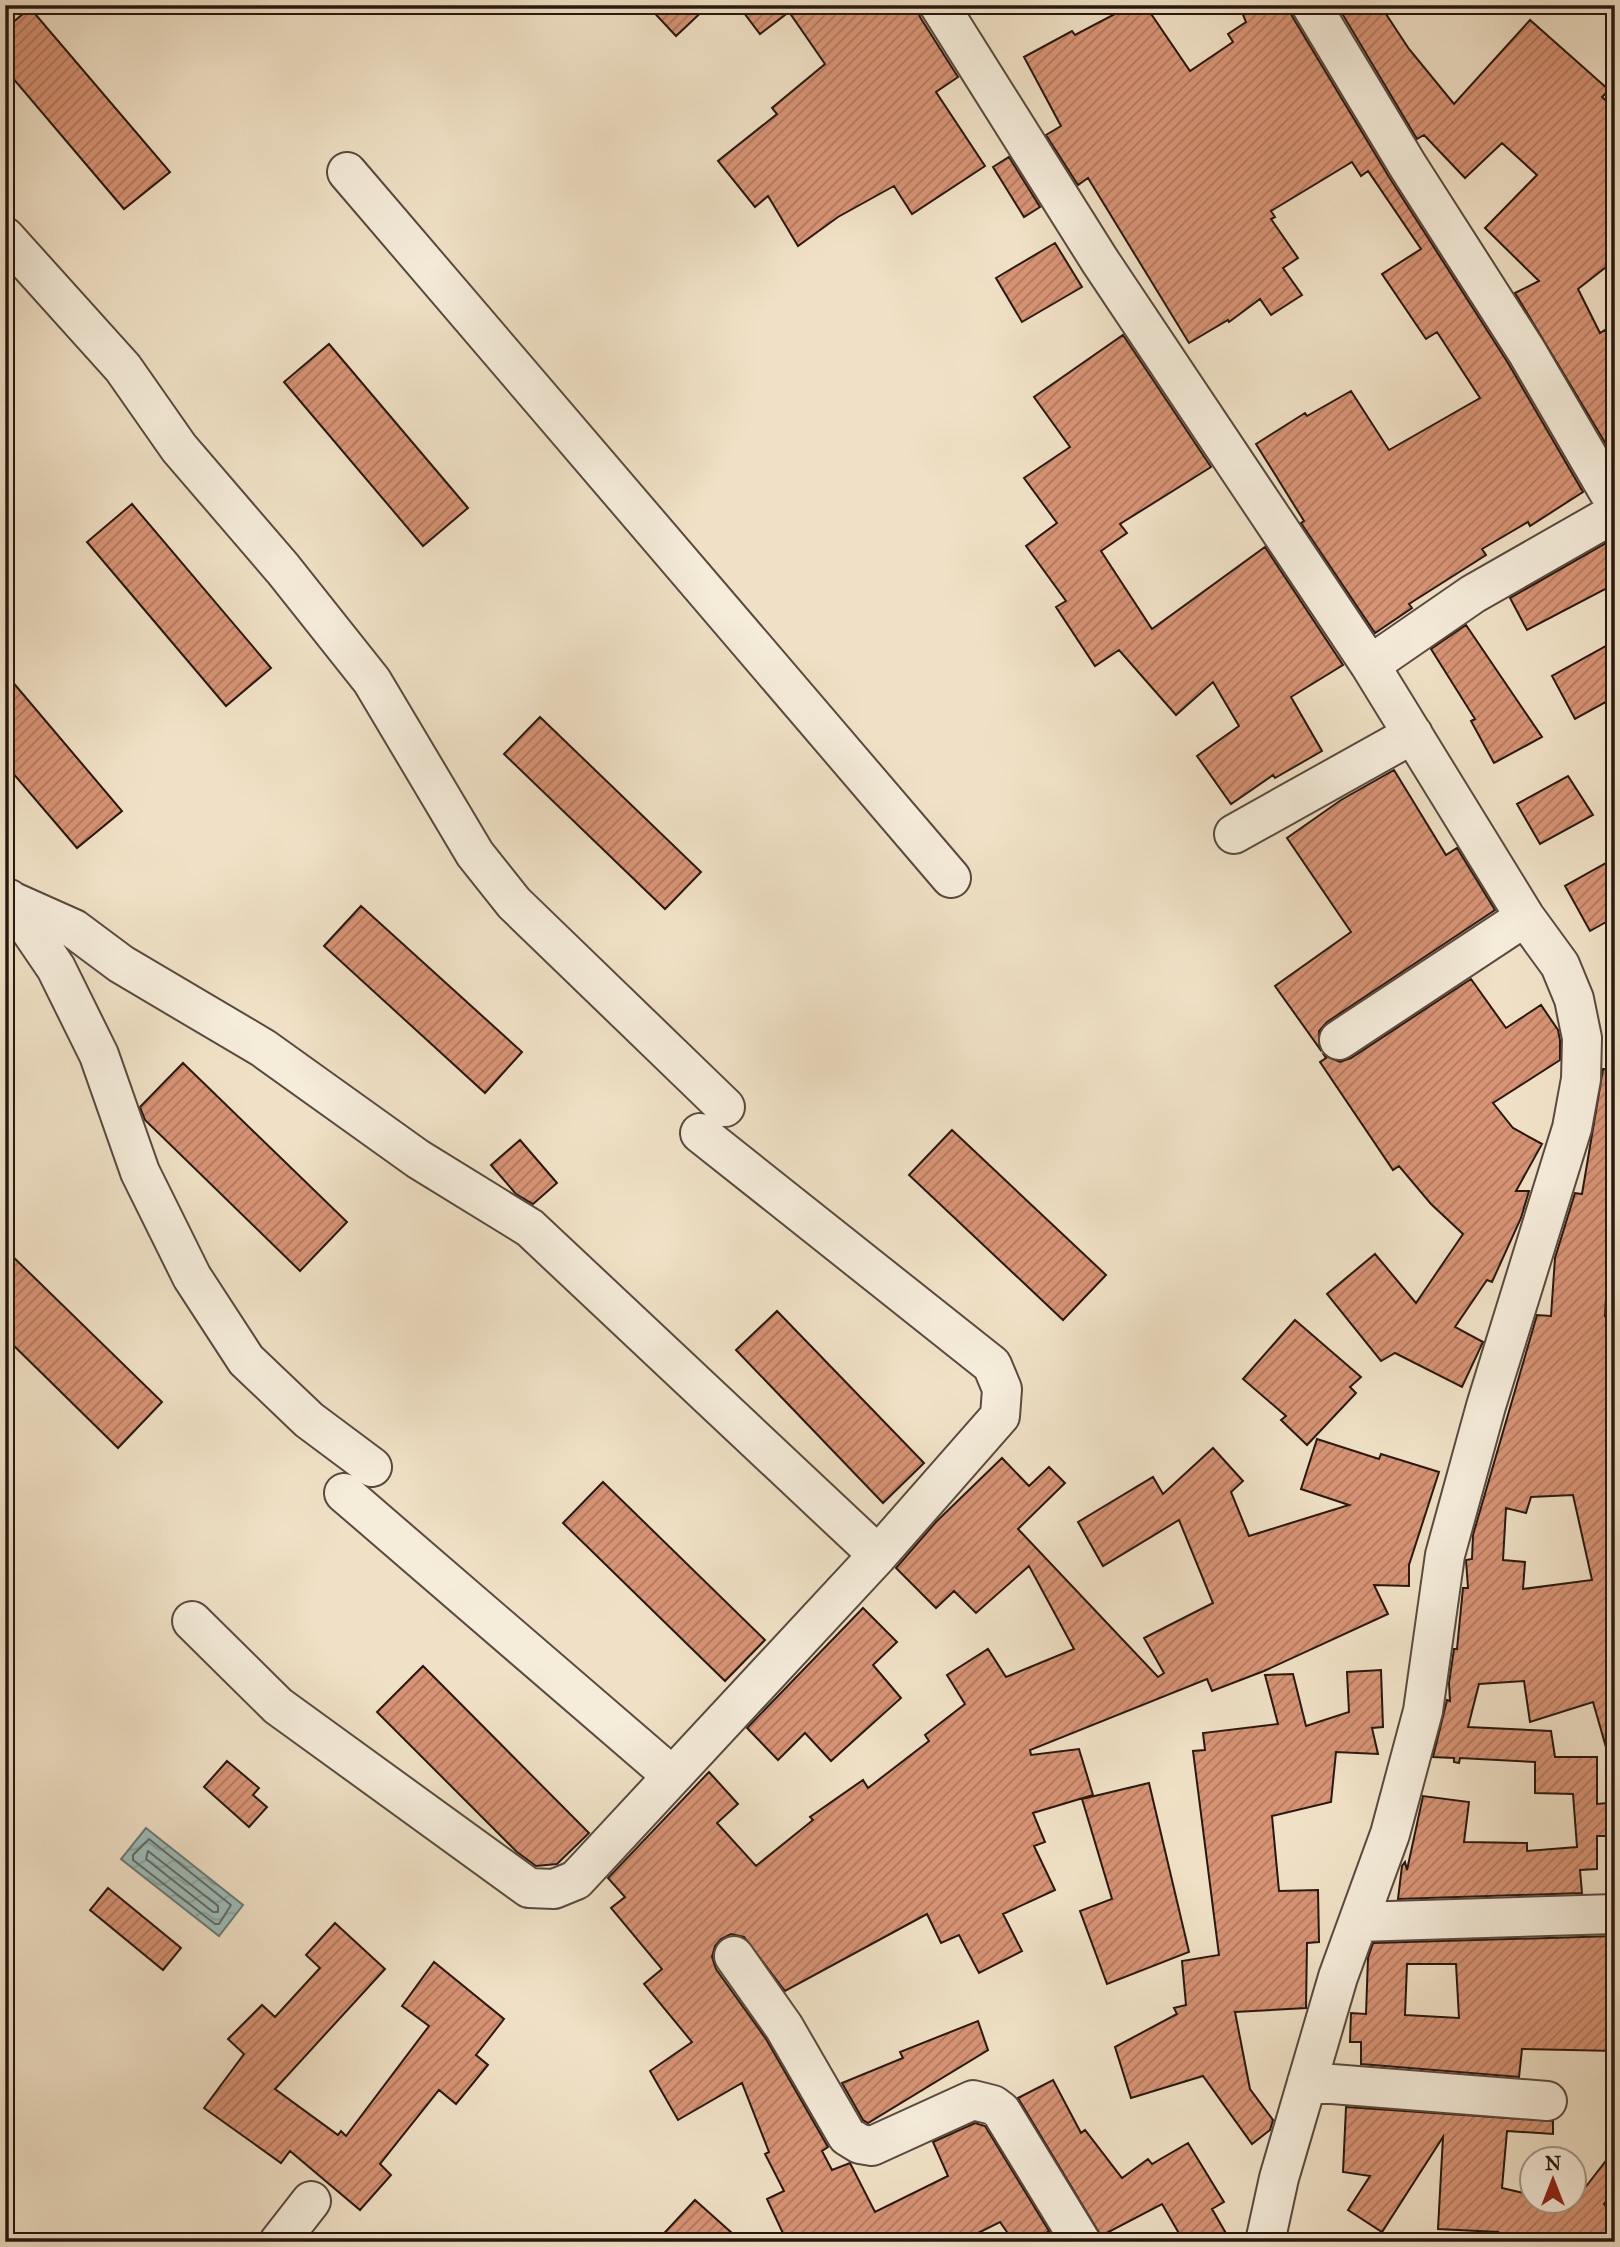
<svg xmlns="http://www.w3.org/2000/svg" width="1620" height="2247" viewBox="0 0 1620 2247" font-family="'IM FELL Great Primer',serif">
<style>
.water{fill:url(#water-waves);stroke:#6d7a76;stroke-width:2}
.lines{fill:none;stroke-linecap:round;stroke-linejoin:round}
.shore{stroke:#616a65;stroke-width:2}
.building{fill:url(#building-hatch);stroke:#271811;stroke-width:2;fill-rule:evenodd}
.minor-casing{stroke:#594a3e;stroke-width:42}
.minor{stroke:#f5ecda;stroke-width:38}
</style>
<defs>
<pattern id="water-waves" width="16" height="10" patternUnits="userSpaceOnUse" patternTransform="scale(1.75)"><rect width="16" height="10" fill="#9bbcb9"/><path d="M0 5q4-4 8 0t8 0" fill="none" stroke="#86a19e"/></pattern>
<pattern id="building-hatch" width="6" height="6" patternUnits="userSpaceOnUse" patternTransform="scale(1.75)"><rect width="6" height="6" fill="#d89475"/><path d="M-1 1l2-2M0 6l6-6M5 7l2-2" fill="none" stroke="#af785f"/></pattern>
</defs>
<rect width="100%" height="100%" fill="#f0e1c6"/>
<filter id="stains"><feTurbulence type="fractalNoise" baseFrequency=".00286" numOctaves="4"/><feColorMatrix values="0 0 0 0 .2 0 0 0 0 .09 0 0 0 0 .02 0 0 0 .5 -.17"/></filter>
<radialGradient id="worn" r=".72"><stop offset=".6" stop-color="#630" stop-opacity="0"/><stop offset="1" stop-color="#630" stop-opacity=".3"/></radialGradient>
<path class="water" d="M 146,1828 L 243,1905 L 219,1936 L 121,1859 Z"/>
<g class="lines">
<path class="shore" d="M 149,1839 L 231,1905 L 219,1924 L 215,1924 L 133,1860 L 133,1855 Z
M 148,1851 L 218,1906 L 218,1912 L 213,1912 L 146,1859 Z"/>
</g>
<path class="building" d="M 647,5 L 709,5 L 676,36 Z
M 738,5 L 917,5 L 920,17 L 958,77 L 936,92 L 985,166 L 912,214 L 894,186 L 838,217 L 798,246 L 768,196 L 755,207 L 718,161 L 777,114 L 772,108 L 825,64 L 789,12 L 760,34 Z
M 1132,5 L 1145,5 L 1190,71 L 1233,42 L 1228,34 L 1246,22 L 1239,5 L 1289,5 L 1292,16 L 1389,177 L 1508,363 L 1583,492 L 1530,526 L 1528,522 L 1482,549 L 1486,555 L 1409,604 L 1412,608 L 1375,633 L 1301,523 L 1304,521 L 1256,444 L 1305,413 L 1307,416 L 1351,391 L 1389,450 L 1480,398 L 1437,332 L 1426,339 L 1382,274 L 1421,249 L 1368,171 L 1361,176 L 1352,162 L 1271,211 L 1275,217 L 1271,219 L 1298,258 L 1283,268 L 1302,295 L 1271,315 L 1260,299 L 1229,322 L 1228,320 L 1189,343 L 1088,178 L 1078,185 L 1046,135 L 1061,126 L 1024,57 L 1072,31 L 1075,35 Z
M 1337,5 L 1380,5 L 1409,49 L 1454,104 L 1530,20 L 1609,90 L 1602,97 L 1615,109 L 1615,260 L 1578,289 L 1600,333 L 1605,330 L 1615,349 L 1615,459 L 1515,293 L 1539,281 L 1485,228 L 1537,175 L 1502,143 L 1465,178 L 1424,135 L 1417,139 Z
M 30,8 L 170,172 L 124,209 L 5,69 L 5,29 Z
M 1009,157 L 1040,207 L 1024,217 L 993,167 Z
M 1055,243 L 1082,287 L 1022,322 L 996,278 Z
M 1123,335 L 1211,467 L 1120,524 L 1127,533 L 1101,551 L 1152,629 L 1265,547 L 1343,665 L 1291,697 L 1322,751 L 1275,778 L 1273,775 L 1231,804 L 1197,756 L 1239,726 L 1213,682 L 1176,715 L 1119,650 L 1095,666 L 1056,607 L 1066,601 L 1026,546 L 1057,523 L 1024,478 L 1070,447 L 1034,397 Z
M 329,344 L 468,508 L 423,546 L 284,382 Z
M 132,504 L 271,668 L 226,706 L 87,542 Z
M 1615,538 L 1615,584 L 1527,630 L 1510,598 Z
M 1466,625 L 1542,737 L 1494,763 L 1471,721 L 1475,719 L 1431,649 Z
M 1615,641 L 1615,697 L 1575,719 L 1552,676 Z
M 5,673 L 122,811 L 77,848 L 5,764 Z
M 540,717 L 701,872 L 665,909 L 504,754 Z
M 1394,770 L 1446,855 L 1457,848 L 1495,910 L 1327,1022 L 1319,1031 L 1320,1049 L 1275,986 L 1351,932 L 1287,838 L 1341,800 Z
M 1568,776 L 1593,815 L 1540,844 L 1517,804 Z
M 1615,858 L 1615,917 L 1590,931 L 1565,886 Z
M 361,906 L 522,1052 L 485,1093 L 324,946 Z
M 1471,979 L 1506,1028 L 1541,1005 L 1558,1030 L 1560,1040 L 1560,1060 L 1493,1103 L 1513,1128 L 1542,1144 L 1516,1191 L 1529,1191 L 1521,1218 L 1492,1282 L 1487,1280 L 1455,1327 L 1483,1342 L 1462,1387 L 1395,1353 L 1381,1361 L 1327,1294 L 1375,1254 L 1416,1303 L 1463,1234 L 1431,1204 L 1399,1166 L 1393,1170 L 1320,1062 L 1326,1058 L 1324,1055 L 1340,1062 L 1351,1058 Z
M 183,1063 L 347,1222 L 300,1271 L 145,1120 L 140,1107 Z
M 1603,1069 L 1615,1070 L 1615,1231 L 1610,1231 L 1605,1316 L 1615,1317 L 1614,1753 L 1608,1754 L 1593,1702 L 1530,1722 L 1524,1681 L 1479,1684 L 1468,1727 L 1551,1731 L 1555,1757 L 1597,1757 L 1597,1804 L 1607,1803 L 1610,1836 L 1597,1836 L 1597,1869 L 1580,1870 L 1582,1893 L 1398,1899 L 1402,1866 L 1405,1862 L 1407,1870 L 1423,1796 L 1469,1802 L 1464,1842 L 1527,1843 L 1527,1851 L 1577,1847 L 1573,1794 L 1535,1793 L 1535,1762 L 1460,1758 L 1459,1763 L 1454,1762 L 1454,1758 L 1433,1757 L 1447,1700 L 1450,1701 L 1449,1683 L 1454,1649 L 1457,1649 L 1463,1588 L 1468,1588 L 1466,1560 L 1472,1559 L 1473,1535 L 1537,1315 L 1551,1316 L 1555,1258 L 1575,1193 L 1582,1194 ZM 1573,1495 L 1592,1580 L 1523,1589 L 1525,1562 L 1503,1560 L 1506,1508 L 1526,1513 L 1531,1497 Z
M 952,1130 L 1106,1275 L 1063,1320 L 909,1175 Z
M 520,1140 L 557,1183 L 533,1204 L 516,1194 L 491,1165 Z
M 5,1249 L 162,1402 L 118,1448 L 5,1337 Z
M 777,1311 L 924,1463 L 883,1503 L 736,1350 Z
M 1295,1320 L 1361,1377 L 1350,1387 L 1356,1393 L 1307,1445 L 1281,1420 L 1286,1416 L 1243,1379 Z
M 1317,1439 L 1379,1459 L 1381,1454 L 1439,1472 L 1409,1565 L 1409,1586 L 1374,1585 L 1388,1614 L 1264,1671 L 1212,1691 L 1207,1679 L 1030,1750 L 1031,1755 L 1079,1749 L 1093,1795 L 1033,1813 L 1045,1842 L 1034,1846 L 1055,1890 L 1003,1914 L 1022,1951 L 979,1973 L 959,1935 L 941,1943 L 927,1914 L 785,1991 L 744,1937 L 731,1934 L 721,1939 L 715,1946 L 712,1957 L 716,1969 L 766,2039 L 828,2147 L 822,2151 L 832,2170 L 850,2163 L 875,2212 L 948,2176 L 933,2142 L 975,2123 L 985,2126 L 1049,2231 L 1033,2242 L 1014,2242 L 1000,2222 L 960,2242 L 787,2242 L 767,2199 L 784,2191 L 765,2154 L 769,2152 L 742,2083 L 678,2120 L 650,2071 L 692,2042 L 644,1984 L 662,1969 L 611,1908 L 625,1897 L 608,1878 L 709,1772 L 738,1804 L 717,1823 L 756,1866 L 813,1820 L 810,1817 L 863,1780 L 868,1788 L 929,1741 L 925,1735 L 965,1704 L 947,1675 L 988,1649 L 1006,1677 L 1074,1649 L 1029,1566 L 976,1613 L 954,1591 L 936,1608 L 896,1568 L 936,1522 L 1002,1458 L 1029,1486 L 1049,1467 L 1065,1483 L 1018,1529 L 1158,1677 L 1164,1673 L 1144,1638 L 1213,1603 L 1179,1520 L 1103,1566 L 1078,1522 L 1153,1477 L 1163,1494 L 1213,1448 L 1243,1481 L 1231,1492 L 1249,1536 L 1349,1505 L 1301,1489 Z
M 603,1482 L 765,1640 L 725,1681 L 563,1523 Z
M 863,1608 L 897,1642 L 873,1665 L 901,1698 L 831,1761 L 805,1733 L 778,1760 L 747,1728 Z
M 423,1666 L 589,1833 L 557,1864 L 536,1866 L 517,1852 L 377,1712 Z
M 1381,1670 L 1383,1727 L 1372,1728 L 1378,1754 L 1336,1752 L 1331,1802 L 1272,1816 L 1279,1891 L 1318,1890 L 1319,1942 L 1307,1943 L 1306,2008 L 1235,2012 L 1250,2089 L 1273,2120 L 1270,2130 L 1252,2144 L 1203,2076 L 1131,2098 L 1115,2047 L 1177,2014 L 1174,2008 L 1186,2005 L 1182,1961 L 1219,1955 L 1193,1751 L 1205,1750 L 1203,1733 L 1278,1724 L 1265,1675 L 1293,1674 L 1306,1726 L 1349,1712 L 1347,1672 Z
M 227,1761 L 259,1788 L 253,1795 L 267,1807 L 249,1827 L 204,1787 Z
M 1149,1783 L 1189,1952 L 1107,1984 L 1080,1911 L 1112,1899 L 1082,1799 Z
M 108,1888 L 181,1948 L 163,1970 L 90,1910 Z
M 335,1923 L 385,1969 L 275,2089 L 338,2135 L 341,2131 L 346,2136 L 429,2026 L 402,2006 L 434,1962 L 504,2019 L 476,2055 L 488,2065 L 456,2104 L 439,2090 L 380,2164 L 391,2175 L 360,2210 L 290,2151 L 281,2163 L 204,2108 L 244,2054 L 228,2039 L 262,2005 L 275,2017 L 320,1968 L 306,1955 Z
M 1615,1936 L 1615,2051 L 1522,2049 L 1519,2077 L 1361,2064 L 1361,2042 L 1350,2042 L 1351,2013 L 1366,2014 L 1368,1958 L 1373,1943 ZM 1407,1964 L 1456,1964 L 1459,2018 L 1405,2015 Z
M 978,2021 L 988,2050 L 868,2123 L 863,2120 L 842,2083 L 903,2058 L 900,2052 Z
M 1053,2080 L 1081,2133 L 1085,2130 L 1122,2178 L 1148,2159 L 1152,2164 L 1188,2143 L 1224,2202 L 1212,2209 L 1231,2242 L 1184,2242 L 1162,2204 L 1101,2236 L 1018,2098 Z
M 1346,2107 L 1553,2121 L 1553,2134 L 1507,2131 L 1502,2188 L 1532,2195 L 1532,2202 L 1574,2202 L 1615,2149 L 1615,2191 L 1604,2204 L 1615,2216 L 1615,2242 L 1496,2242 L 1498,2232 L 1438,2229 L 1443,2137 L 1382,2232 L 1348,2210 L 1370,2176 L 1343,2172 Z
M 695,2200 L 742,2242 L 656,2242 Z"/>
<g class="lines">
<defs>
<path id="minor" d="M 939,5 L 1100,261 L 1370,665 L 1525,917 L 1560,965 L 1574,999 L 1582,1038 L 1581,1079 L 1572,1128 L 1486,1406 L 1445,1555 L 1423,1711 L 1390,1834 L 1338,1977 L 1279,2178 L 1265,2242
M 1311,5 L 1408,166 L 1527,352 L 1615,503
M 347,172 L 951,878
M 5,237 L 123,368 L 179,448 L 283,569 L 372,681 L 475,854 L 514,903 L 725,1107
M 1370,665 L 1473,594 L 1615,513
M 1234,834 L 1413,734
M 9,899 L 56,968 L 99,1055 L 140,1172 L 192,1277 L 246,1360 L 309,1420 L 372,1467
M 9,900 L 74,929 L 121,964 L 263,1048 L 418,1159 L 530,1228 L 878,1555
M 1339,1040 L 1525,917
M 344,1493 L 671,1775
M 192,1621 L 278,1706 L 529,1888 L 554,1889 L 576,1880 L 878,1555 L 1000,1416 L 1002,1389 L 992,1365 L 700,1133
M 1358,1922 L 1615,1914
M 734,1956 L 784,2027 L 847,2136 L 860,2144 L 872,2146 L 973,2100 L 993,2105 L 1001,2111 L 1081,2242
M 1307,2082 L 1547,2101
M 279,2242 L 311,2201"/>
</defs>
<use href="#minor" class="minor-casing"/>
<use href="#minor" class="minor"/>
</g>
<rect width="1620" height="2247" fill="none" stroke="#f0e1c6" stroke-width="28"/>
<rect x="7" y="7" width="1606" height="2233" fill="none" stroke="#271811" stroke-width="3.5"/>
<rect x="14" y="14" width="1592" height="2219" fill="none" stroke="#271811" stroke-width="2"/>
<g transform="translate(1553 2180)"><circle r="33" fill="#f5ecda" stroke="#a3978a" stroke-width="2"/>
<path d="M0-5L12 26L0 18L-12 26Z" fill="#8f2418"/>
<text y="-10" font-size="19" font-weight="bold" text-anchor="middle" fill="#271811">N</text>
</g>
<rect width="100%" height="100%" filter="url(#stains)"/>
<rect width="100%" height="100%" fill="url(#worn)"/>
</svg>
